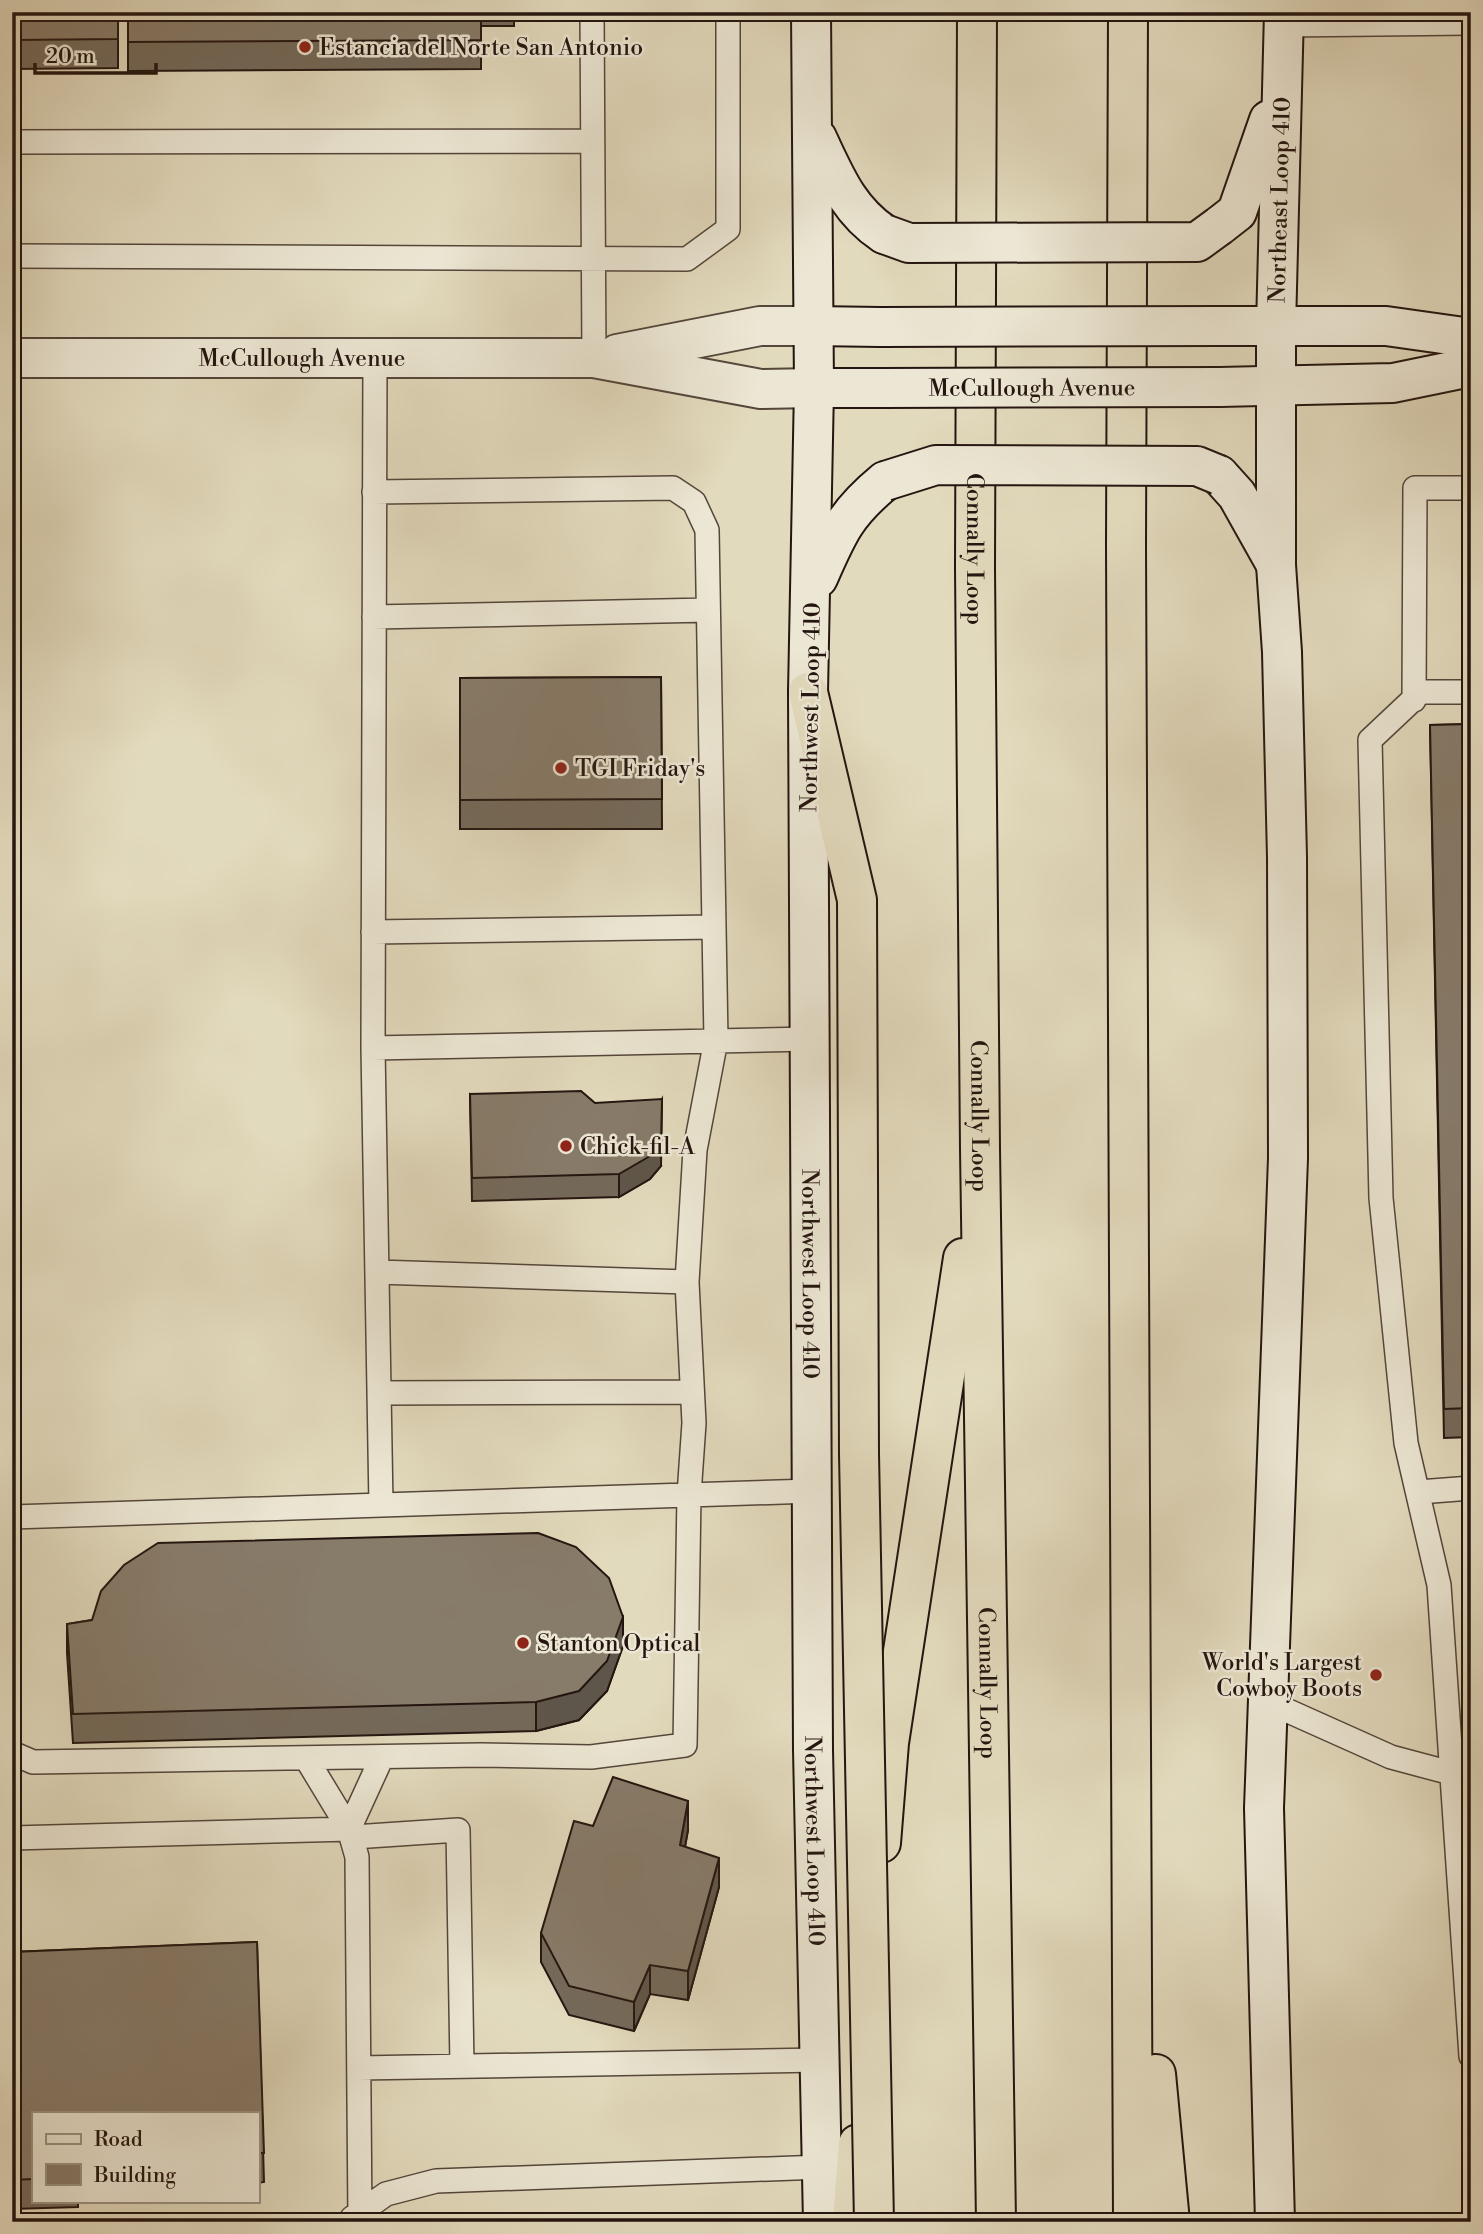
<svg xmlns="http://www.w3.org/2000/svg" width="1483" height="2234" viewBox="0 0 1483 2234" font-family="'Libre Bodoni',serif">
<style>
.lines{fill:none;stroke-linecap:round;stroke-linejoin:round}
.service-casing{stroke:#54463b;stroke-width:26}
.minor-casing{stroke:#54463b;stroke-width:42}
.secondary-casing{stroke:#241510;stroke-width:42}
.motorway-casing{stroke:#241510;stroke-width:42}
.service{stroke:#ece7d4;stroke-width:23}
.minor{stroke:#ece7d4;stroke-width:38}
.secondary{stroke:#ece7d4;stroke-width:38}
.motorway{stroke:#e2dabd;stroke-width:38}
.secondary-bridge-casing{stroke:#241510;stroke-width:42;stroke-linecap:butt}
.motorway-bridge-casing{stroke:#241510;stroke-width:42;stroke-linecap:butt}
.secondary-bridge{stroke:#ece7d4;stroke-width:38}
.motorway-bridge{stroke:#e2dabd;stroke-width:38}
.wall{fill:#746a5b;stroke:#241510;stroke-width:2}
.shaded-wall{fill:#5e564a;stroke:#241510;stroke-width:2}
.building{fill:#877b6a;stroke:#241510;stroke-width:2}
.poi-dot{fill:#8f2418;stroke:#ece7d4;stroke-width:2.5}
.labels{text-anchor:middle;stroke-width:5;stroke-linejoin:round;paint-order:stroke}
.poi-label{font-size:23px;fill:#241510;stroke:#ece7d4;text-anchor:start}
.street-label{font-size:23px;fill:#241510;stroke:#ece7d4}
</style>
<rect width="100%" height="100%" fill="#e2dabd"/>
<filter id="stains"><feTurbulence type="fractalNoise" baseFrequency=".00286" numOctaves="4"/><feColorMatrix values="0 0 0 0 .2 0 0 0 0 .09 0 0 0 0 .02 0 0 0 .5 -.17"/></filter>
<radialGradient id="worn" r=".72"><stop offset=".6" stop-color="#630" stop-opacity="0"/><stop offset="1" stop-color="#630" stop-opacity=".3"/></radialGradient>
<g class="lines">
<defs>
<path id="service" d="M 592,12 L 594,358
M 1284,25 L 1471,23
M 12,142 L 592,141
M 12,256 L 687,259 L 728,229 L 728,12
M 374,617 L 708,610
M 1471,692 L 1421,692 L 1370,740 L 1381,1198 L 1406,1443 L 1439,1585 L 1471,2056
M 1414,700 L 1415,488 L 1471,488
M 373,932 L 714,927
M 373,1048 L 375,358
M 377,1272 L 687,1282
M 379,1393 L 691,1392
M 1419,1492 L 1471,1488
M 381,1505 L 373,1048 L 810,1039
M 12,1517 L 812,1491
M 1266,1701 L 1391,1757 L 1451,1773
M 12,1753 L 33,1762 L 481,1755 L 591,1757 L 685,1745 L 689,1495 L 694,1423 L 687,1282 L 695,1150 L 716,1040 L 707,530 L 694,502 L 673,488 L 374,492
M 306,1758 L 349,1829
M 349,1829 L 382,1757
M 354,1837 L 458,1830 L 462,2066
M 12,1838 L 349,1829 L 357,1857 L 360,2222
M 359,2068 L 819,2060
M 352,2218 L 386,2194 L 436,2181 L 822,2167"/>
<g id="minor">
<path d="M 617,354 L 760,326 L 813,326"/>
<path id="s1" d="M 12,358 L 594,358 L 761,389 L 814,388"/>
</g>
<g id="secondary">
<path id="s2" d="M 811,12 L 814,388 L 808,692 L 813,1750 L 823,2222"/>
<path d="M 817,138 C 835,176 848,210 884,234"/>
<path d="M 1219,226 L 1237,212 L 1269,120"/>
<path d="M 813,326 L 881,327"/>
<path d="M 1219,326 L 1386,326 L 1471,338"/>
<path d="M 1220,387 L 1393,383 L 1471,367"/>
<path d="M 814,388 L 882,388"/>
<path d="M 1219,475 L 1237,495 L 1274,561"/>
<path d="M 818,578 C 838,532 846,513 885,481"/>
<path id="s3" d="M 1275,2222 L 1264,1808 L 1288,1158 L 1287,857 L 1282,652 L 1276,565 L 1276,327 L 1284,12"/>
</g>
<g id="motorway">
<path id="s4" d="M 977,12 L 975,567 L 980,1149 L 996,2222"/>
<path d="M 1128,12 L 1126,545 L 1133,2222"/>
<path d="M 808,692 L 857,900 L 859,1454"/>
<path d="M 881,1843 L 889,1743 L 963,1258"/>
<path d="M 1156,2074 L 1170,2222"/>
<path d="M 852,2222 L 858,2144"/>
</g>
</defs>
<use href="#service" class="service-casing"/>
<use href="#minor" class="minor-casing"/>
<use href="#secondary" class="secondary-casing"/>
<use href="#motorway" class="motorway-casing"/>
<use href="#service" class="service"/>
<use href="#minor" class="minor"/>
<use href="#secondary" class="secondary"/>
<use href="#motorway" class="motorway"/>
<defs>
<g id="secondary-bridge">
<path d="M 884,234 L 909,243 L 1197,242 L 1219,226"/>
<path d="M 881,327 L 1219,326"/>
<path id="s5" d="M 882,388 L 1220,387"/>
<path d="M 885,481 L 936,465 L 1197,466 L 1219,475"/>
</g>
<path id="motorway-bridge" d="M 859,1454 L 874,2222"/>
</defs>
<use href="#secondary-bridge" class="secondary-bridge-casing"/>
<use href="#motorway-bridge" class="motorway-bridge-casing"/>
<use href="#secondary-bridge" class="secondary-bridge"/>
<use href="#motorway-bridge" class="motorway-bridge"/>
</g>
<path class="wall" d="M 12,12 L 514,12 L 514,26 L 481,26 L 481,69 L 128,71 L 128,17 L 118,17 L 118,68 L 12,69 Z
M 661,677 L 662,829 L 460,829 L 460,678 Z
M 1471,724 L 1471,1437 L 1444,1438 L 1430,725 Z
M 470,1094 L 661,1166 L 650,1179 L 619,1197 L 472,1201 Z
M 92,1620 L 623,1646 L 607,1691 L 579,1720 L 536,1731 L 73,1743 L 67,1653 L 67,1624 Z
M 593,1826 L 688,1830 L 685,1847 L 719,1887 L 688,2000 L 650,1994 L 634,2031 L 569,2015 L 541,1962 L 541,1933 Z
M 257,1942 L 264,2182 L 257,2183 L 257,2113 L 33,2113 L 33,2201 L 78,2201 L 78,2207 L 12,2209 L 12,1952 Z"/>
<path class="shaded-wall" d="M 662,1099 L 661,1166 L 650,1179 L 619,1197 L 619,1174 Z
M 623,1617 L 623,1646 L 607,1691 L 579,1720 L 536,1731 L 536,1702 Z
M 688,1801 L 688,1830 L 680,1874 L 680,1845 Z
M 719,1858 L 719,1887 L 688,2000 L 688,1971 Z
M 650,1965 L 650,1994 L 634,2031 L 634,2002 Z"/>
<path class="building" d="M 12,12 L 118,12 L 118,39 L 12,40 Z
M 128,12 L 481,12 L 481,40 L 128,42 Z
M 661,677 L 662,799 L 460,800 L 460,678 Z
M 1471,724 L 1471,1408 L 1444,1409 L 1430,725 Z
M 581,1091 L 595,1103 L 662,1099 L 661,1144 L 650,1156 L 619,1174 L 472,1178 L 470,1094 Z
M 538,1533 L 576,1547 L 609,1578 L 623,1617 L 607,1661 L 579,1691 L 536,1702 L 73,1714 L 67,1624 L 92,1620 L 101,1591 L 124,1565 L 158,1543 Z
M 613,1777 L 688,1801 L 680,1845 L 719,1858 L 688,1971 L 650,1965 L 634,2002 L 569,1986 L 541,1933 L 574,1821 L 593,1826 Z
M 257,1942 L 264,2153 L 257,2153 L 257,2113 L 33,2113 L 33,2179 L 12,2180 L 12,1952 Z"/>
<g class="poi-dot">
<circle cx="305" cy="47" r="7"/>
<circle cx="561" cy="768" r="7"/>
<circle cx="566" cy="1146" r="7"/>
<circle cx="523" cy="1643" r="7"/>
<circle cx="1376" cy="1675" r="7"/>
</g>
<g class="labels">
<g class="poi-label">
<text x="319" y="55">Estancia del Norte San Antonio</text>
<text x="575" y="776">TGI Friday's</text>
<text x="580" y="1154">Chick-fil-A</text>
<text x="537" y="1651">Stanton Optical</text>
<text x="1362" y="1670" text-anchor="end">World's Largest<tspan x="1362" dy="26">Cowboy Boots</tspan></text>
</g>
<g class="street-label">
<text dy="8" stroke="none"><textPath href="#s3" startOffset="2023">Northeast Loop 410</textPath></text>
<text dy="8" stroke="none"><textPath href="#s1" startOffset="290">McCullough Avenue</textPath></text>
<text dy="8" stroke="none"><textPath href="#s5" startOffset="150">McCullough Avenue</textPath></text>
<text dy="8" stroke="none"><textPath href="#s4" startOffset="537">Connally Loop</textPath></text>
<text transform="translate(810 707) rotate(-89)" y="8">Northwest Loop 410</text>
<text dy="8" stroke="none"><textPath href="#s4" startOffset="1104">Connally Loop</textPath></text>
<text dy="8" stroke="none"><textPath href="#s2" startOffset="1262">Northwest Loop 410</textPath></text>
<text dy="8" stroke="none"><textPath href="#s4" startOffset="1671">Connally Loop</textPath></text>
<text dy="8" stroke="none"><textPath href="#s2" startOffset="1829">Northwest Loop 410</textPath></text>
</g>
</g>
<rect width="1483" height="2234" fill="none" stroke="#e2dabd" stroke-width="42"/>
<rect x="14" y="14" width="1455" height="2206" fill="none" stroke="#241510" stroke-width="3.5"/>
<rect x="21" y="21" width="1441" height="2192" fill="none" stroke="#241510" stroke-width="2"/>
<rect x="32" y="2112" width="228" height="91" fill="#ece7d4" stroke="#9c9386" stroke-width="2"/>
<rect x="46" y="2134" width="35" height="10" fill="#ece7d4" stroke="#9c9386" stroke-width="2"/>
<text x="94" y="2146" font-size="21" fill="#241510">Road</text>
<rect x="46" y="2164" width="35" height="21" fill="#877b6a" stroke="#9c9386" stroke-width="2"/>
<text x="94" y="2182" font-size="21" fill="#241510">Building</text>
<path d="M35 63v10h121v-10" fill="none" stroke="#241510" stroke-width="3.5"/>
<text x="46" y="63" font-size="21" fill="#241510" stroke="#ece7d4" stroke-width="5" paint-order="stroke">20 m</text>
<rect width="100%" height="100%" filter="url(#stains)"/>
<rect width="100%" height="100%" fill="url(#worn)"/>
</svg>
